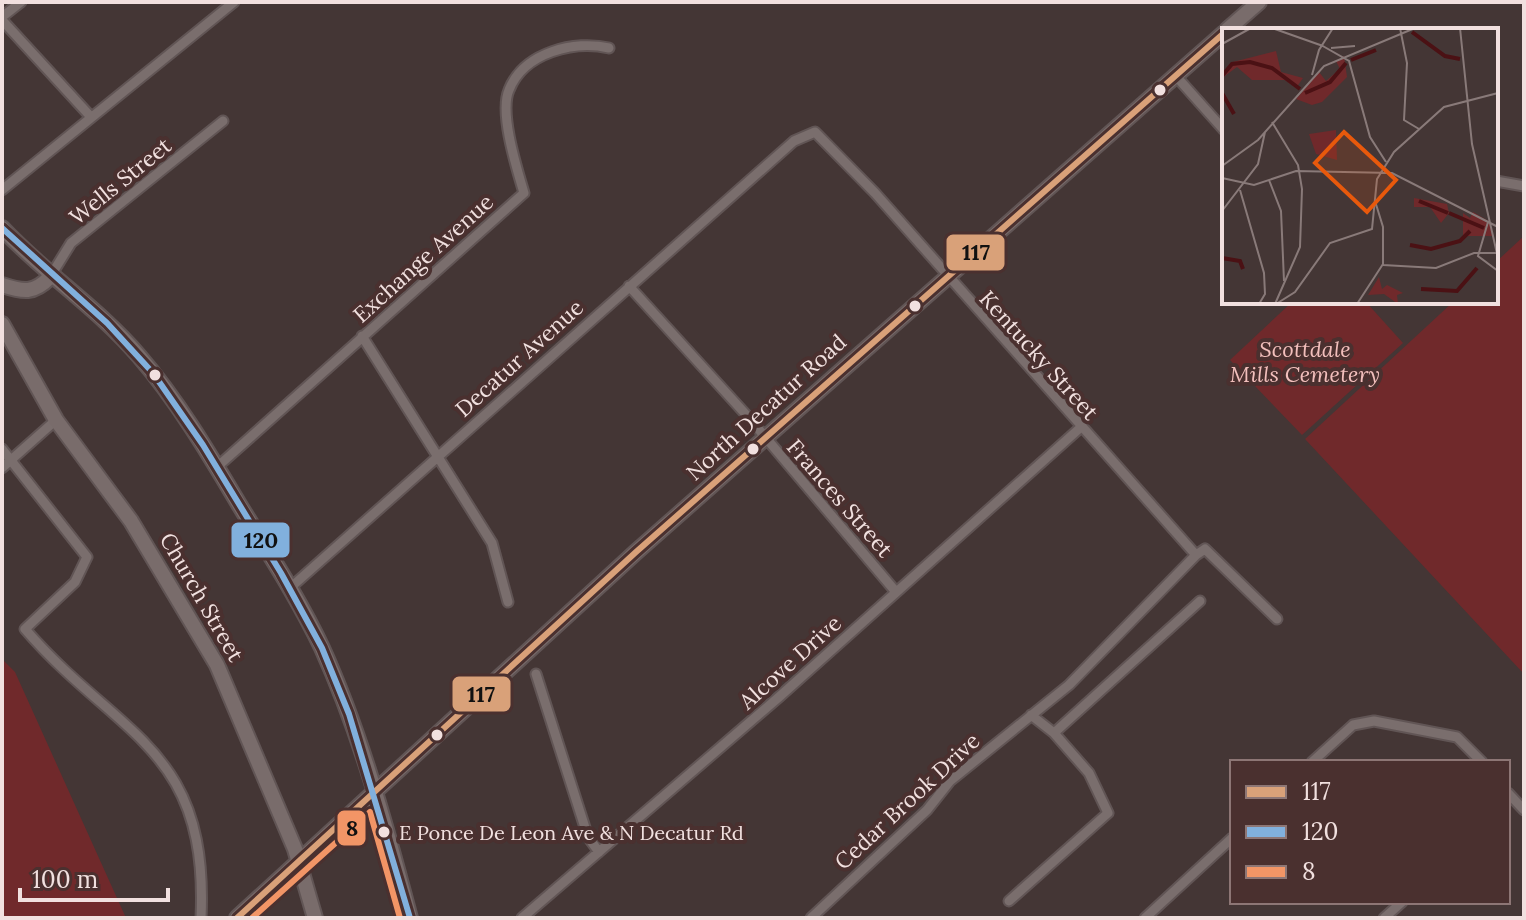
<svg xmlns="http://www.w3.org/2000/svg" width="1526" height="920" viewBox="0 0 1526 920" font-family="Lora,serif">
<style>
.green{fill:#70292b}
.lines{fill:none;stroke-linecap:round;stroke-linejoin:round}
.street-casing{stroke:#615555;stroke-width:13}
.secondary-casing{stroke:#615555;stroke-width:18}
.street{stroke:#7a6e6d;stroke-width:9}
.secondary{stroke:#796c6b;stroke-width:14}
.bus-1-casing{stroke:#4a302f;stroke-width:12}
.bus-2-casing{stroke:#4a302f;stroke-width:12}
.bus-3-casing{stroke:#4a302f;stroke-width:12}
.bus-1{stroke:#d9a179;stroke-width:6}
.bus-2{stroke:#81b0dd;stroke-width:6}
.bus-3{stroke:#f29566;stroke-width:6}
.bus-dot{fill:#f1e0df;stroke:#4a302f;stroke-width:3}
.labels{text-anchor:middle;stroke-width:8;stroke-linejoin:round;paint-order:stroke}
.bus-label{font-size:20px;fill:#f1e0df;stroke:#4a302f;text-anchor:start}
.street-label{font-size:22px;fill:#f1e0df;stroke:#4a302f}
.park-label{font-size:22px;font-style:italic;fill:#f2bfbc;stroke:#4a302f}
.inset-river{fill:none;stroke:#4b1114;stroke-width:4}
.inset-road{fill:none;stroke:#897a79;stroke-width:2}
.view{fill:#e8590c;fill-opacity:0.15;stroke:#e8590c;stroke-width:4}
.inset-edge{fill:none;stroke:#f1e0df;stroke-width:4}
.line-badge{stroke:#4a302f;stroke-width:3}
.pale-badge-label{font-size:22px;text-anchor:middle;font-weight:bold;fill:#111}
</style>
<rect width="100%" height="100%" fill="#443635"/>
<path class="green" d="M 1524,236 L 1524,674 L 1305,439 L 1453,302 L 1496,302 L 1496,262 Z
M 1292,302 L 1366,302 L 1403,343 L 1302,435 L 1230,360 Z
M 2,659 L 15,672 L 126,918 L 2,918 Z"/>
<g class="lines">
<defs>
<path id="street" d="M 2,17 L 21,2
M 2,20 L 91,117
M 1175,75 L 1224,130
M 1496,181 L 1524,186
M 2,190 L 234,2
M 50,277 L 71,243 L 223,121
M 629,286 L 750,419 L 896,592
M 362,336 L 492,543 L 508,602
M 2,449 L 87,557 L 75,582 L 25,629 C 118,737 209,746 201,918
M 217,467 L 524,193 C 517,169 499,113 509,90 C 524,52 575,40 609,48
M 2,468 L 56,420
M 290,588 L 794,141 L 815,132 L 875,193 L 1196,555 L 1205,549 L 1277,619
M 536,674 L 588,837 L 599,852
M 1031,715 L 1054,733
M 1312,762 L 1353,725 L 1374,721 L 1457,737 L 1482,762
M 1508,793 L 1524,810
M 1009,901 L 1108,813 L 1089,773 L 1054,733 L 1200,601
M 522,918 L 779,697 L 1080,428
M 811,918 L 927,810 L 950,781 L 1069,685 L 1196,555
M 1145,918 L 1232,838
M 1384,918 L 1402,902"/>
<path id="secondary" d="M 1227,30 L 1259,2
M 2,228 C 45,274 99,309 139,356 C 177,400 208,452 237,501 C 266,549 298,597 322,648 C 361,734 386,827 410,918
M 2,285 C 23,292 34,294 50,277
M 2,324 L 56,420 L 131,521 L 217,665 L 295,849 L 315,918
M 237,918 L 636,552 L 1224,33"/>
</defs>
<use href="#street" class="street-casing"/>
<use href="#secondary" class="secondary-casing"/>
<use href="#street" class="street"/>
<use href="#secondary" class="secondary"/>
<defs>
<path id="bus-1" d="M 237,918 L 636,552 L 1224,33"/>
<path id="bus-2" d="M 2,228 L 107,323 L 153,373 L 203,445 L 281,573 L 322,648 L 349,714 L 410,918"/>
<path id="bus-3" d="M 252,918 L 370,812 L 400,918"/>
</defs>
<use href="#bus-1" class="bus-1-casing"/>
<use href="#bus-2" class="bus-2-casing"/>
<use href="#bus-3" class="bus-3-casing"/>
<use href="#bus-1" class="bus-1"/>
<use href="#bus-2" class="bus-2"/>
<use href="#bus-3" class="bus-3"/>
</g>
<g class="bus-dot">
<circle cx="1160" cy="90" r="7"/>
<circle cx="915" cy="306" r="7"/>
<circle cx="155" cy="375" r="7"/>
<circle cx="753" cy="449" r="7"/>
<circle cx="437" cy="735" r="7"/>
<circle cx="384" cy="832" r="7"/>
</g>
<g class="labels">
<g class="bus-label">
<text x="399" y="840">E Ponce De Leon Ave &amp; N Decatur Rd</text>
</g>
<g class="street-label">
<text transform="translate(120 181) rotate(-39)" y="8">Wells Street</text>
<text transform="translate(423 258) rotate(-42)" y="8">Exchange Avenue</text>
<text transform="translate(1039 355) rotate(48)" y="8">Kentucky Street</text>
<text transform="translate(519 358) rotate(-42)" y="8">Decatur Avenue</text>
<text transform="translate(766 407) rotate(-42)" y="8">North Decatur Road</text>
<text transform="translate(840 498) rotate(49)" y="8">Frances Street</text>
<text transform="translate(202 597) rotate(60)" y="8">Church Street</text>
<text transform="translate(790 662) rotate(-42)" y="8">Alcove Drive</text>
<text transform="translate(907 801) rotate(-43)" y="8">Cedar Brook Drive</text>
</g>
<g class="park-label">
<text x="1305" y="357">Scottdale<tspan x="1305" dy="25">Mills Cemetery</tspan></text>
</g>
</g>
<g transform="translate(1222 28)">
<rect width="276" height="276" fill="#443635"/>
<path d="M 54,23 L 59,44 L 81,50 L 74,60 L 63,52 L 30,52 L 15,39 L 0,50 L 11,34 ZM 122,28 L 125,49 L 100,74 L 90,77 L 74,71 L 97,44 L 104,53 L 118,41 L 114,33 ZM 76,99 L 87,106 L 114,102 L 115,132 L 94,126 L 87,106 ZM 192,170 L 225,176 L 227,185 L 219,195 L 208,179 L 192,179 ZM 251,184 L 268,194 L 270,208 L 241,208 L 241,185 L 248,190 ZM 157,249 L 160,261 L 165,257 L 181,265 L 175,267 L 176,276 L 162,266 L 146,267 Z" fill="#70292b"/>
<path class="inset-river" d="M 190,4 L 223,28 L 238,31M 129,32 L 154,22M 0,48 L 10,36 L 28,34 L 50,40 L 78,61M 0,65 L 12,86M 83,65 L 108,54 L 124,35M 197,173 L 226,185M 227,185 L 262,200M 188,217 L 209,221 L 238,213 L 248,203M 0,230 L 18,233 L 21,241M 199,261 L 235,263 L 255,240"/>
<path class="inset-road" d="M 50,0 L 101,18M 178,0 L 185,35 L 182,92 L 197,101M 238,0 L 250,116 L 276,230M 0,16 L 29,0M 99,17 L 127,33 L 148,109 L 164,134M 109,20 L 133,18M 90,47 L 97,22 L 111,0M 50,94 L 76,137 L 80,161 L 78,219 L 53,276M 0,138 L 36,112 L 102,38 L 193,0M 0,150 L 32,157 L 74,143 L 170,145 L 276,199M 47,152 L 59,183 L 62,253M 18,162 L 42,245 L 43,266 L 37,276M 0,183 L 36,136 L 43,104M 266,194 L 256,228 L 276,243M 161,237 L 214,240 L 252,225 L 275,225M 54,276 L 73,264 L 108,215 L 150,201 L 155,151 L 172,124 L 222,79 L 276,65M 135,276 L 161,236 L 161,199 L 153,173"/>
<path class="view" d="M 122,104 L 174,152 L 145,184 L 93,135 Z"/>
<rect width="276" height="276" class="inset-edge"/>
</g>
<g class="line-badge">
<rect x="945" y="233" width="61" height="39" rx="8" fill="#d9a179"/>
<rect x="230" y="521" width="61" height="38" rx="8" fill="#81b0dd"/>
<rect x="451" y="675" width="61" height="38" rx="8" fill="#d9a179"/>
<rect x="336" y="809" width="31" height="38" rx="8" fill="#f29566"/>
</g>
<g class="pale-badge-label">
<text x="976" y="260">117</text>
<text x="261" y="548">120</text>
<text x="481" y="702">117</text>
<text x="352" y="836">8</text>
</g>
<rect width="1526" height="920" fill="none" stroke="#f1e0df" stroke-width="8"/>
<rect x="1230" y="760" width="280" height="144" fill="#4a302f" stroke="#8d7675" stroke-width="2"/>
<rect x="1246" y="786" width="40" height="12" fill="#d9a179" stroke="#8d7675" stroke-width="2"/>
<text x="1302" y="800" font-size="24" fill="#f1e0df">117</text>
<rect x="1246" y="826" width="40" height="12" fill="#81b0dd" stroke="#8d7675" stroke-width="2"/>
<text x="1302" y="840" font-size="24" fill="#f1e0df">120</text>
<rect x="1246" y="866" width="40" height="12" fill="#f29566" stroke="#8d7675" stroke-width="2"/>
<text x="1302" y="880" font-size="24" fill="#f1e0df">8</text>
<path d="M20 888v12h148v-12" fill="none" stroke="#f1e0df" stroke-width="4"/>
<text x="32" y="888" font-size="24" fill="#f1e0df" stroke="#4a302f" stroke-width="6" paint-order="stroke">100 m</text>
</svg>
